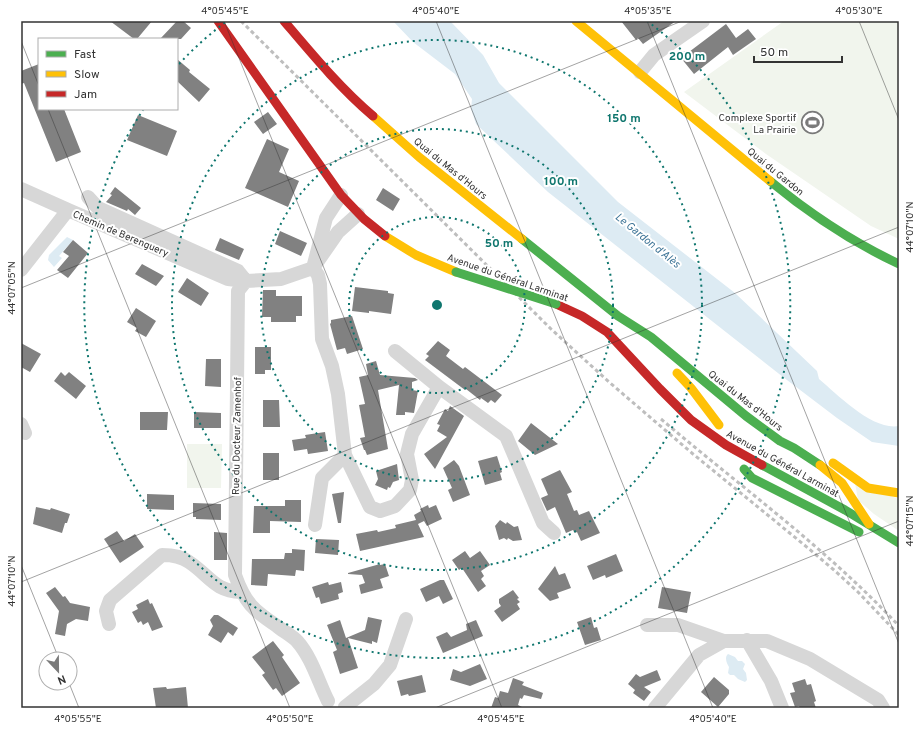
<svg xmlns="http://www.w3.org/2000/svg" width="920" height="729" viewBox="0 0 920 729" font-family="Overpass,sans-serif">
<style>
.green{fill:#f1f5ed}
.water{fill:#ddebf3}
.building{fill:#818181}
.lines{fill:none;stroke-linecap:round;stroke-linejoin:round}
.street{stroke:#d7d7d7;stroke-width:14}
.fast{stroke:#4caf50;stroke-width:9}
.slow{stroke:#ffc107;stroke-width:9}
.jam{stroke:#c62828;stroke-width:9}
.rail{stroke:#bebebe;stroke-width:3;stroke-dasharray:4 3;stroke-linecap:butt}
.fast-bridge{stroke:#4caf50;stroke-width:9}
.ticks{fill:none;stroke:#333;stroke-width:1;stroke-opacity:0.45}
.ring{fill:none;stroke:#0f766e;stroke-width:2;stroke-dasharray:2 4}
.labels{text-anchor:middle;stroke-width:4;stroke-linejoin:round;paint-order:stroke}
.poi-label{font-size:10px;fill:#333;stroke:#fff;text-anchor:end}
.street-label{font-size:10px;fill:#333;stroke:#fff}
.water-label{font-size:11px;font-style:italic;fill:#3f7597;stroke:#fff}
.centre{fill:#0f766e;stroke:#fff;stroke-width:2}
.ring-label{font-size:12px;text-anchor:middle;font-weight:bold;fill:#0f766e;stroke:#fff;stroke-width:4;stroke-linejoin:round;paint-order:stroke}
.neatline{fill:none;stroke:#333;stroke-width:1.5}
.ticks-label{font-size:10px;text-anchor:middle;fill:#333}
</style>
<rect width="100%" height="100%" fill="#fff"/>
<path class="green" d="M 784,21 L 899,21 L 899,239 L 871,226 L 766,154 L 684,92 Z
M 187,444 L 222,444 L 221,488 L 187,488 Z
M 855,483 L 899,499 L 899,531 L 874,514 L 858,500 Z"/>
<path class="water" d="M 393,21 L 450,21 L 483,55 L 499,83 L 618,202 L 735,293 L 817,371 L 819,379 C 838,395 873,431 899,426 L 899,446 L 872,442 L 837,418 L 783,377 L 548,192 L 476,124 L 471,109 L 472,99 L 455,74 L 413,42 Z
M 67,237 L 73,240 L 59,256 L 62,258 L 54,267 L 48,260 L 49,255 Z
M 728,654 L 735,657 L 738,661 L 742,661 L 745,664 L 743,669 L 746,673 L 747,680 L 745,682 L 738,679 L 734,675 L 730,675 L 728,673 L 729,667 C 727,664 724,657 728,654 Z"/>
<path class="building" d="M 110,21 L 152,21 L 137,39 L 134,39 Z
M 177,21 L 183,21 L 191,28 L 181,39 L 160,39 Z
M 621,21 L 676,21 L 643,44 L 638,38 L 636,40 Z
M 726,24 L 736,38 L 748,29 L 756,39 L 733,55 L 728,47 L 694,74 L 681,58 Z
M 177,59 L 190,70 L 189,72 L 210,89 L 199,102 L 177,81 Z
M 39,64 L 39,109 L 64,109 L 81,152 L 56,162 L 24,83 L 21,84 L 21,71 Z
M 268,112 L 277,124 L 263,134 L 254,122 Z
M 138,115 L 177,131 L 167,156 L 127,140 Z
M 267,139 L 289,149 L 279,172 L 299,181 L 288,207 L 245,188 Z
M 115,187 L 141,208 L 135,215 L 128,209 L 127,211 L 106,202 L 112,195 L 110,194 Z
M 383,188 L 400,199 L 393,211 L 376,200 Z
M 280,231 L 307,243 L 301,256 L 275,244 Z
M 220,238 L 244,249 L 239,260 L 215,250 Z
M 73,240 L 88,253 L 68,278 L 57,270 L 69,256 L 63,252 Z
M 142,264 L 164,276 L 156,286 L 135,274 Z
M 187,278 L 209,293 L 201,306 L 178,292 Z
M 355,287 L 388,291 L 388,293 L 394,294 L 391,314 L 369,311 L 369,313 L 352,311 Z
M 263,290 L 276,290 L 276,296 L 302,296 L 302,316 L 296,316 L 296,322 L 271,322 L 271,317 L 262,317 Z
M 136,308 L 156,321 L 146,337 L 135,331 L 137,328 L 127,322 Z
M 352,316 L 363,349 L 347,354 L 345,348 L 337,350 L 330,324 L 331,323 L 331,320 Z
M 438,341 L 450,350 L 446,356 L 463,369 L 465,367 L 502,395 L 495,403 L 491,400 L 488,403 L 481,398 L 480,400 L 466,389 L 465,390 L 425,360 L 429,356 L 426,354 Z
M 21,343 L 41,354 L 30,372 L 21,367 Z
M 255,347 L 271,347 L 271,370 L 265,370 L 265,374 L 255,374 Z
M 206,359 L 221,359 L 221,387 L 205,386 Z
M 376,361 L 380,375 L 415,378 L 418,380 L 412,382 L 412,390 L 418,391 L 414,413 L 405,412 L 405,415 L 396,415 L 399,385 L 378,390 L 388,449 L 367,455 L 365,450 L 364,450 L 360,438 L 365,437 L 359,405 L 365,404 L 359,377 L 368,375 L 366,364 Z
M 61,372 L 65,376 L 69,372 L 86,386 L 76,399 L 54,381 Z
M 263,400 L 279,400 L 280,427 L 263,427 Z
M 450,406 L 464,416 L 435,469 L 424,454 L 447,437 L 437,431 L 440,425 L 437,424 L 445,409 L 448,411 Z
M 140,412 L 168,412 L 167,430 L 140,430 Z
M 194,412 L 221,413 L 221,428 L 194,428 Z
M 531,423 L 558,444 L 535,455 L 518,441 Z
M 325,432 L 328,451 L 308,454 L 307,449 L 294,451 L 292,440 L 306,438 L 305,435 Z
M 263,453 L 279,453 L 279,480 L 263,480 Z
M 497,456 L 502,472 L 500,473 L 502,480 L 485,485 L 478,461 Z
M 454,460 L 459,466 L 470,495 L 453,502 L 448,490 L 452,488 L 443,468 Z
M 397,464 L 399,480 L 393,482 L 390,488 L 388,487 L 387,490 L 375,485 L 378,479 L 376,471 Z
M 560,470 L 572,492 L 567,494 L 574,511 L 577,510 L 579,515 L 589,511 L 600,533 L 581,541 L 577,532 L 575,533 L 573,530 L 566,533 L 555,507 L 547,511 L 541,498 L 548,495 L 541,479 Z
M 344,492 L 341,523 L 338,523 L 332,494 Z
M 147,494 L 174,495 L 174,510 L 147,509 Z
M 285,500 L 301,500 L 301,522 L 270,521 L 270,533 L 253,533 L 254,506 L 285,506 Z
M 193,503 L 221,504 L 221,520 L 196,519 L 196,517 L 193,517 Z
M 428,505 L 429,508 L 436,505 L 442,519 L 427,526 L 424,521 L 418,524 L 424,537 L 360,551 L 356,534 L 377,530 L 378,532 L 396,528 L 395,525 L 416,520 L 414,515 L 421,511 L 420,509 Z
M 36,507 L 50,510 L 51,508 L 70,514 L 67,523 L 65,523 L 62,533 L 33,524 Z
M 500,520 L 506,524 L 507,522 L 514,527 L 518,526 L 522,540 L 513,541 L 508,538 L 507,540 L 504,538 L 499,540 L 495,526 Z
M 117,531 L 124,541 L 135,534 L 144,547 L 120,563 L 104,539 Z
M 214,532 L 227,533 L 227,560 L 214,560 Z
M 316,539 L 339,540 L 338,555 L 315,553 Z
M 292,549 L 305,550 L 304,571 L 296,570 L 295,576 L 268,574 L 267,586 L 251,585 L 252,559 L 284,559 L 285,553 L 292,553 Z
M 465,551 L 470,558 L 480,551 L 490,565 L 481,571 L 484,576 L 481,579 L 486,586 L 478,592 L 462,568 L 459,570 L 452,560 Z
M 616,554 L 623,571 L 606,578 L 605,575 L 593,580 L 587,566 Z
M 380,564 L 380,565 L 385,564 L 389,576 L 380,579 L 383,588 L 361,594 L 359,585 L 365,583 L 362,575 L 348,574 L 348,573 Z
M 555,566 L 559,575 L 565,573 L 571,588 L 557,593 L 559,598 L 550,601 L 538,589 Z
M 440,580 L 444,580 L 453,599 L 443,604 L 439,596 L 426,602 L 420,589 Z
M 328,582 L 329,585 L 341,582 L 343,592 L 338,594 L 339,599 L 321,604 L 319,597 L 316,598 L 312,587 Z
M 55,587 L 63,597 L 65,596 L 70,603 L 90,607 L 88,621 L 76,619 L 67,624 L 65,636 L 55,634 L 59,611 L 46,593 Z
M 662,587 L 691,592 L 687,613 L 658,608 Z
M 513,590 L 519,598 L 517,599 L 520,602 L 517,604 L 520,609 L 502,622 L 494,611 L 501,606 L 499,603 L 499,599 Z
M 148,599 L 150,604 L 152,603 L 163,627 L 152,631 L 148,622 L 143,625 L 141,621 L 138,623 L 132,612 L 138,609 L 136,605 Z
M 214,615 L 218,615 L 238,628 L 233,636 L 228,632 L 221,643 L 208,635 L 213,626 L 210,620 Z
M 368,617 L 382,620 L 377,643 L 372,641 L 372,644 L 348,638 L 358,668 L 340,674 L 333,652 L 337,650 L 327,625 L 340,620 L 346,638 L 365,630 Z
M 591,617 L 594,628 L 597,627 L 601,640 L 585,645 L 577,622 Z
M 476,620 L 483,636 L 443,653 L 436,637 L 447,632 L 451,637 L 467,630 L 466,624 Z
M 273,641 L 284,655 L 282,657 L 300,683 L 282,696 L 276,688 L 273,690 L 262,675 L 265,673 L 252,657 Z
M 480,664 L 487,679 L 470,686 L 450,680 L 453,669 L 461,672 Z
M 657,670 L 661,680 L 644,687 L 651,692 L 644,701 L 633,693 L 635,690 L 628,684 L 636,674 L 640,677 Z
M 422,675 L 426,692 L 409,696 L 408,694 L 401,696 L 397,681 Z
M 714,677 L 729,690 L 729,694 L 718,707 L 701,692 Z
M 513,678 L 524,682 L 522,685 L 543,693 L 541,699 L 524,695 L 522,699 L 520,698 L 518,705 L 522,707 L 521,708 L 491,708 L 495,697 L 498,698 L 500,691 L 508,693 Z
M 805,679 L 807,685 L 811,684 L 816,701 L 814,702 L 816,708 L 800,708 L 799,706 L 795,707 L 790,693 L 795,692 L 792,683 Z
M 166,687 L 167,689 L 186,687 L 188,708 L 156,708 L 153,688 Z"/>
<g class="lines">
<path class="street" d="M 640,72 L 654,55 L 703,21
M 21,189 L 68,210
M 341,195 L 326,218 L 313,268 L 338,232 L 358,214
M 88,197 L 98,208 L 238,271 L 246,281 L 281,279 L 313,268 L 318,275 L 320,284 L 322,339 L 332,366 L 338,394 L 345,455 L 370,507 L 380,511 L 395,506 L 410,490 L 412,480 L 407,454 L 412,434 L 439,387 L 395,351
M 21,270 L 68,210 L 228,279 L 246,281 L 238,291 L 235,575 C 245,603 253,610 277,626 C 283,631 291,635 297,641 C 312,658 318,681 328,701
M 439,387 L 506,436 L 543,523 L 554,533
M 21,424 L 25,433
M 315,525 L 322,478 L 345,455
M 109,624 L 106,611 L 110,600 L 162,555 C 172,555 181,556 189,562 C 209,575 214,591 241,592
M 647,625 L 678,625 L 724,641
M 747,640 L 771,681 L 782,708
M 345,707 L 374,684 L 390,665 L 406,619
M 655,708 L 699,655 L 724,641 L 767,641 L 810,659 L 878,700 L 883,708"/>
<path class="fast" d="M 770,181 C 810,214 852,242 899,264
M 522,239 L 618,316 L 651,337 L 746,416 L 780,441 L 794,448 L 820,465
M 762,465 L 845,510 L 899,543
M 744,469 L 752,478 L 859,532"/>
<path class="slow" d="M 576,21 L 770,181
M 373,116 L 419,157 L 522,239
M 385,236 L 416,255 L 456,272
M 677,373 L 691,388 L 719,425
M 833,463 L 868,488 L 899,493
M 820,465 L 842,483 L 869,524"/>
<path class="jam" d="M 218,21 L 341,195 L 364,219 L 385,236
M 284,21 C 312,54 340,88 373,116
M 556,304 L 582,316 L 607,332 L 660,389 L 691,420 L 726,445 L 762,465"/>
<path class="rail" d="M 241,21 L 551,329 L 609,382 L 693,454 L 808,548 L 834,570 L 858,592 L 899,635
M 661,419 C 741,487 827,549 899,626"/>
<path class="fast-bridge" d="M 456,272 L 556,304"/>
</g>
<path class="ticks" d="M 224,21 L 502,708M 436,21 L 713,708M 647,21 L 899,644M 859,21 L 899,120M 21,41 L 39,86M 48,109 L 290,708M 21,288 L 682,21M 21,565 L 59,659M 21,582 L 899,227M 69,683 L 79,708M 435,708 L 899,521"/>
<g class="ring">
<circle cx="437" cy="305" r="88"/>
<circle cx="437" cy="305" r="176"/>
<circle cx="437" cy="305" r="265"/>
<path d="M179 64A353 353 0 0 1 227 21M647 21A353 353 0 1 1 143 110"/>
</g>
<defs>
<symbol id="stadium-ring" viewBox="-11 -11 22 22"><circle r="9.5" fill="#fff" stroke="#7a7a7a" stroke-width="1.5"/><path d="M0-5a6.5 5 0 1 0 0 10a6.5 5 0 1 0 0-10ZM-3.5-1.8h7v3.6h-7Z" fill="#7a7a7a"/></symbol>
</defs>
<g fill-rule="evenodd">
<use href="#stadium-ring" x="800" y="110" width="25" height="25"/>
</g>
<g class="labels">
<g class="poi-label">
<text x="796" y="121">Complexe Sportif<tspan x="796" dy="12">La Prairie</tspan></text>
</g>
<g class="street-label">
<text transform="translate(451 168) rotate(39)" y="4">Quai du Mas d'Hours</text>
<text transform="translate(776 171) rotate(39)" y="4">Quai du Gardon</text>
<text transform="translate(121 233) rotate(23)" y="4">Chemin de Berenguery</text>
<text transform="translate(508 277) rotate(19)" y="4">Avenue du Général Larminat</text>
<text transform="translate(746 400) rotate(38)" y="4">Quai du Mas d'Hours</text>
<text transform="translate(236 436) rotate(-89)" y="4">Rue du Docteur Zamenhof</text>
<text transform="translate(783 463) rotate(29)" y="4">Avenue du Général Larminat</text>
</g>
<g class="water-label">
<text transform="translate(648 240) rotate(39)" y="4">Le Gardon d'Alès</text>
</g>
</g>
<circle cx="437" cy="305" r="6" class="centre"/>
<g class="ring-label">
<text x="687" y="60">200 m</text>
<text x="624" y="122">150 m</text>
<text x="561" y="185">100 m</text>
<text x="499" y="247">50 m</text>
</g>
<rect width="920" height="729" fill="none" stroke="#ffffff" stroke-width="44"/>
<rect x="38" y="38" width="140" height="72" fill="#ffffff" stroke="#adadad"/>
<rect x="46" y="51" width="20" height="6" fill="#4caf50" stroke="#adadad"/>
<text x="74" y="58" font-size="12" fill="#333333">Fast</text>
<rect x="46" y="71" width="20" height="6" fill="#ffc107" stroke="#adadad"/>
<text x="74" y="78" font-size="12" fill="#333333">Slow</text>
<rect x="46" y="91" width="20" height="6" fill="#c62828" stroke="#adadad"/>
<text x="74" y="98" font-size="12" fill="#333333">Jam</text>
<g transform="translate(58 671) rotate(158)"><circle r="19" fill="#ffffff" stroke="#adadad"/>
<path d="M0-3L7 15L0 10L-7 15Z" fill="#7a7a7a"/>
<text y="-6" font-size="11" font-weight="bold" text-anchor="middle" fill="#333333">N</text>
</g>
<path d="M754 56v6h88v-6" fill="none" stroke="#333333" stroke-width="2"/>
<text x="760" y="56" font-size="12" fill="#333333" stroke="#ffffff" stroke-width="3" paint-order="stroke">50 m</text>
<rect x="22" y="22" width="876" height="685" class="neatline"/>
<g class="ticks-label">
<text x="225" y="14">4°05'45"E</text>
<text x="436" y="14">4°05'40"E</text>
<text x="648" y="14">4°05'35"E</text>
<text x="859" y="14">4°05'30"E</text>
<text transform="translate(909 227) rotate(-90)" y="4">44°07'10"N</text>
<text transform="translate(11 288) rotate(-90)" y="4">44°07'05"N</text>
<text transform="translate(909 521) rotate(-90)" y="4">44°07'15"N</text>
<text transform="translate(11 581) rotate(-90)" y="4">44°07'10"N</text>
<text x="78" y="722">4°05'55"E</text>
<text x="290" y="722">4°05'50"E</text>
<text x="501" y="722">4°05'45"E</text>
<text x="713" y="722">4°05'40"E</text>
</g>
</svg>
